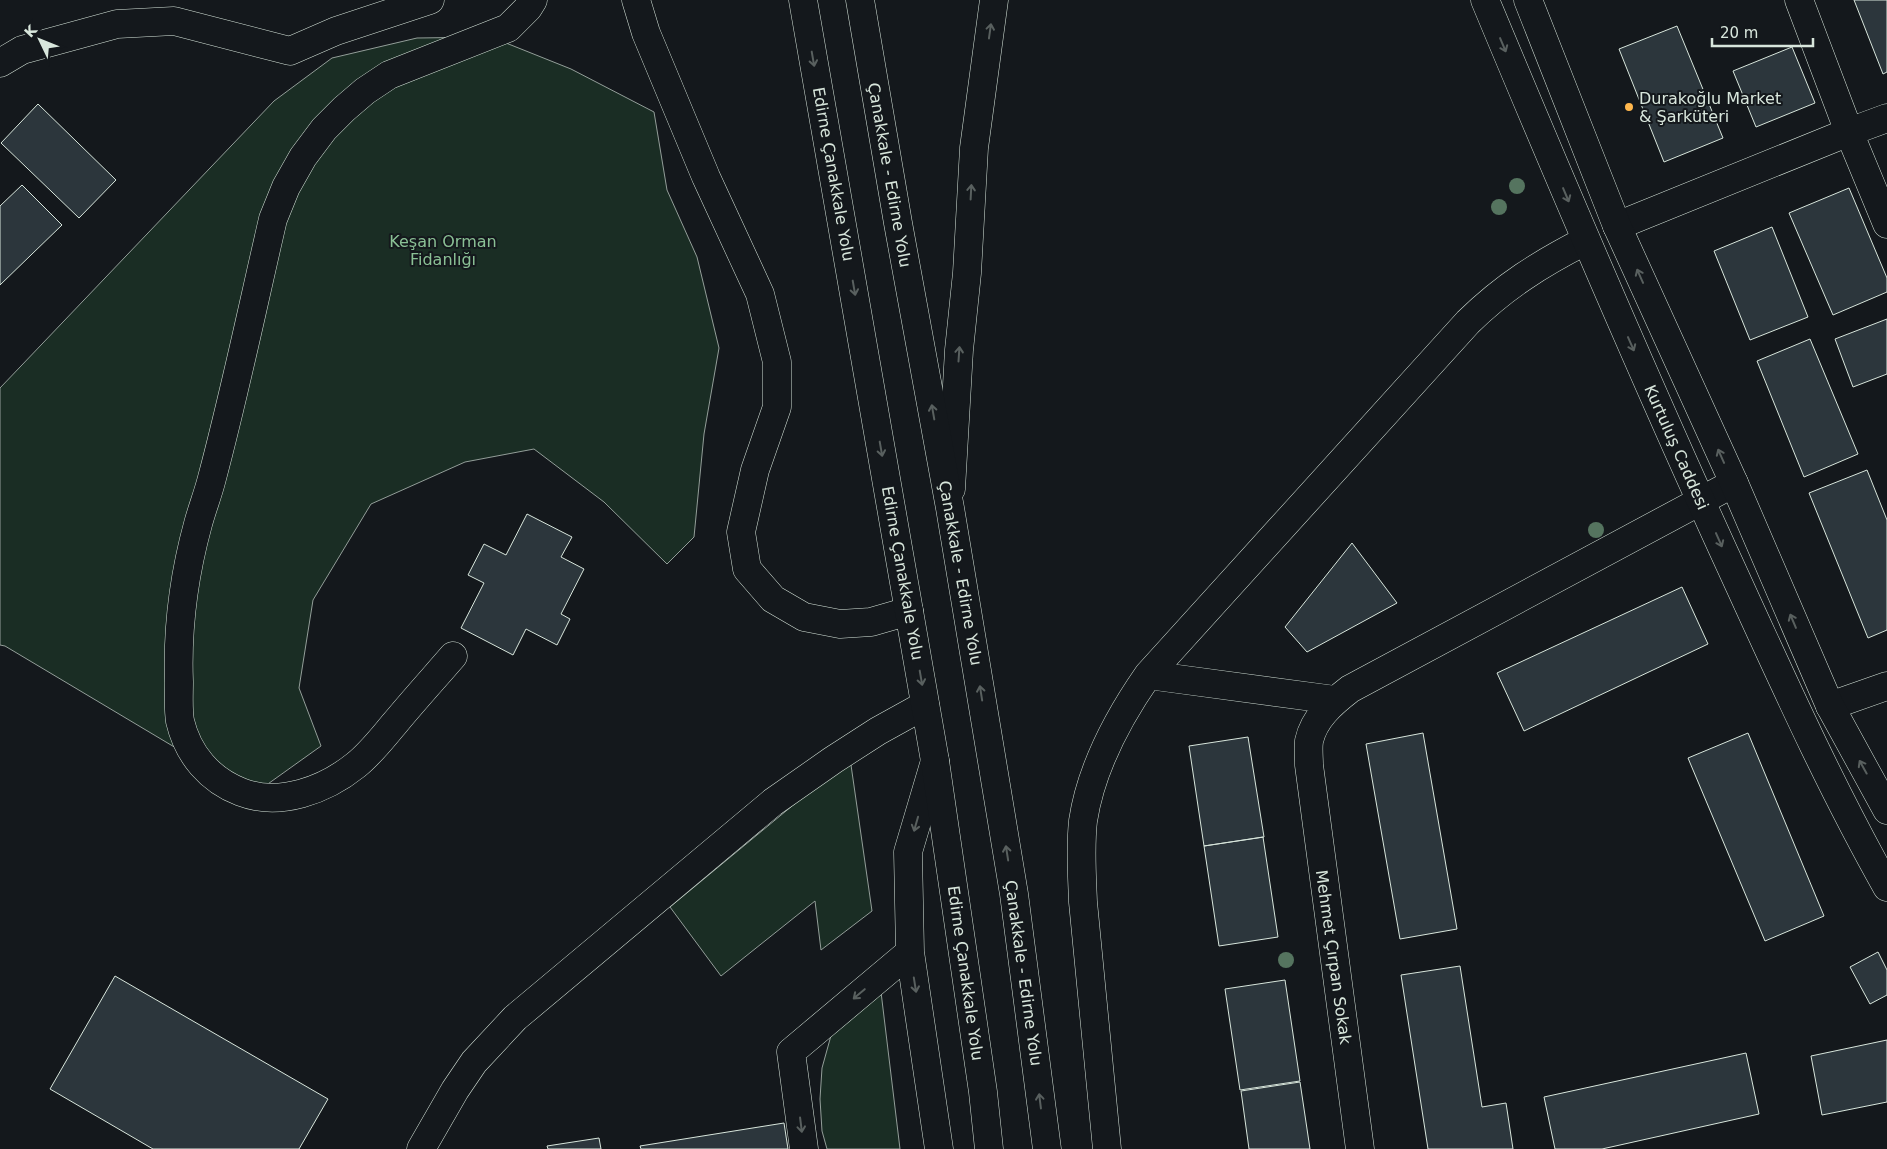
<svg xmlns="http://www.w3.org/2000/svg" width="1887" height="1149" viewBox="0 0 1887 1149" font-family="'DejaVu Sans',sans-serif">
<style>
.green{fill:#1a2d24;stroke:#939e99}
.building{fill:#2c363c;stroke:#d8e6dc}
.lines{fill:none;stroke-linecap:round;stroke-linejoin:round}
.minor-casing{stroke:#d8e6dc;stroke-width:29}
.major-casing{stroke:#d8e6dc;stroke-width:29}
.highway-casing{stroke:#d8e6dc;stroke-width:29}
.minor{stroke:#14181c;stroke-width:28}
.major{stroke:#14181c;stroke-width:28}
.highway{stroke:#14181c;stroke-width:28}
.tree{fill:#55745f}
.oneway{stroke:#59605f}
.poi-dot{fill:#ffb74d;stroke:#14181c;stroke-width:2}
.labels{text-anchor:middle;stroke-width:4;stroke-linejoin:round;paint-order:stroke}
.poi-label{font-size:16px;fill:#d8e6dc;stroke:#14181c;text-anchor:start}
.street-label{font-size:16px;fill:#d8e6dc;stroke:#14181c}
.park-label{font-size:16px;fill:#8ac095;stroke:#14181c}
</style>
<rect width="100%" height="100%" fill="#14181c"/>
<path class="green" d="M 491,37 L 571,69 L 654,112 L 667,190 L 697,257 L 719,348 L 704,434 L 694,537 L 667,564 L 604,502 L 534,449 L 465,462 L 371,504 L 313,600 L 299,688 L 321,746 L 258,791 L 176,748 L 5,646 L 0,645 L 0,388 L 274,101 L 332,58 L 417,38 Z
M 850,758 L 872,911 L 821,950 L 815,901 L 721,976 L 670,907 Z
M 881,992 L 900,1149 L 827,1149 L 822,1131 L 820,1099 L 822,1068 L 832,1032 Z"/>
<path class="building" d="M 1854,0 L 1887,0 L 1887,72 L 1883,74 Z
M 1677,26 L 1723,138 L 1664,162 L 1619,49 Z
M 1792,47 L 1815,103 L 1756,127 L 1733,71 Z
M 38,104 L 116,180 L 79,218 L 1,143 Z
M 22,185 L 62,225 L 0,285 L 0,206 Z
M 1849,188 L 1887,278 L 1887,292 L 1833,315 L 1789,213 Z
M 1772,227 L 1808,317 L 1750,340 L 1714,251 Z
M 1887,319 L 1887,374 L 1853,387 L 1835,339 Z
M 1810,339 L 1858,454 L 1804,477 L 1757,361 Z
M 1867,470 L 1887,520 L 1887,630 L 1868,638 L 1809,493 Z
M 527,514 L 572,537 L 561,557 L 584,569 L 561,614 L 570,619 L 557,645 L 526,629 L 513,655 L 461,628 L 484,583 L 468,575 L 484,544 L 506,555 Z
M 1352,543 L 1397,603 L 1307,652 L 1285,627 Z
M 1682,587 L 1708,644 L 1524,731 L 1497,673 Z
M 1423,733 L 1457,929 L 1400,939 L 1366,744 Z
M 1748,733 L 1824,916 L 1765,941 L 1688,758 Z
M 1248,737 L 1264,837 L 1204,846 L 1189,746 Z
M 1263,837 L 1278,937 L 1219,946 L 1204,846 Z
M 1878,952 L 1887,970 L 1887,995 L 1870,1004 L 1850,967 Z
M 1460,966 L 1482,1107 L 1506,1103 L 1513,1149 L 1428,1149 L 1401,975 Z
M 115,976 L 328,1099 L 299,1149 L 153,1149 L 50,1089 Z
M 1285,980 L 1300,1081 L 1240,1090 L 1225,989 Z
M 1887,1040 L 1887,1102 L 1822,1115 L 1811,1056 Z
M 1746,1053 L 1759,1114 L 1602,1149 L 1555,1149 L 1544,1097 Z
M 1300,1082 L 1310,1149 L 1249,1149 L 1241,1091 Z
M 784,1123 L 788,1149 L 641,1149 L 640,1146 Z
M 599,1138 L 601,1149 L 548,1149 L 547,1146 Z"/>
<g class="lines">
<defs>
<path id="minor" d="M 1799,0 L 1849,132 L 1887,224
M 0,63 L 22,50 L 117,24 L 174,21 L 290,51 L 336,31 L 430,0
M 1617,226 L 1849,132 L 1887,118
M 453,656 C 434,678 414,700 395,723 C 383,737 371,753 356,765 C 325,790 280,807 241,792 C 210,780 188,755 180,721 C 178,709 179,695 179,682 C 177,629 184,575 198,524 C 202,509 208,494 212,478 C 235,392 253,305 273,219 L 286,187 L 303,157 L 324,129 L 344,109 L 365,91 L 389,75 L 508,28 L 528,8 L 533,0
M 1148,675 L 1335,700
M 1830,706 L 1887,686
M 935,761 L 908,852 L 910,952 L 939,1149
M 421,1149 L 455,1090 L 474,1062 L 515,1018 L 773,802 L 833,760 L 878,731 L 925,705
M 804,1149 L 791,1052 L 910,952
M 1107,1149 L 1083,902 C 1082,875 1080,848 1083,821 C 1091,768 1118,718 1148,675 L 1468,322 C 1505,286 1540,264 1585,241
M 1360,1149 L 1309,765 C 1309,758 1308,749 1309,741 C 1314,718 1332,703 1350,689 L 1734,483"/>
<path id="major" d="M 636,0 L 646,33 L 706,177 L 760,294 L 777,362 L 777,407 L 755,470 L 741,532 L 747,569 L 773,599 L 804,617 L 840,624 L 871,622 L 909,611
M 1485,0 C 1562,185 1641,370 1724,552 C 1776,665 1826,779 1887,887
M 1528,0 L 1617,226 L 1734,483 L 1830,706 L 1887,810
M 951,489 L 959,350 L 967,273 L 974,148 L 994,0"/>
<path id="highway" d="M 803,0 L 935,761 L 983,1092 L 989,1149
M 860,0 L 898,223 L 950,508 L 1014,894 L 1047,1149"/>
</defs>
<use href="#minor" class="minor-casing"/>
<use href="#major" class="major-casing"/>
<use href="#highway" class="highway-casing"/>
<use href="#minor" class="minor"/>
<use href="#major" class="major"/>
<use href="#highway" class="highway"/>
</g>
<g class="tree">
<circle cx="1517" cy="186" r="8"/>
<circle cx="1499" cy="207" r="8"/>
<circle cx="1596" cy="530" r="8"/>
<circle cx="1286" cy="960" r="8"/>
</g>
<defs><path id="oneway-shaft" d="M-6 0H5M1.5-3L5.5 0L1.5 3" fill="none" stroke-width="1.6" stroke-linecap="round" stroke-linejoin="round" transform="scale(1.25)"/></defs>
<g class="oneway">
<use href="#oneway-shaft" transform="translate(990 31) rotate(-82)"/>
<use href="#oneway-shaft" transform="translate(1503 45) rotate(67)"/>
<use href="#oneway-shaft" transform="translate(813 59) rotate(80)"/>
<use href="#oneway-shaft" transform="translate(971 192) rotate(-87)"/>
<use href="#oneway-shaft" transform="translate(1566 195) rotate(67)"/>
<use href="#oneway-shaft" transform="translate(1640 276) rotate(-114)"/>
<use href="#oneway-shaft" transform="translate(854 288) rotate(80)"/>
<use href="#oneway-shaft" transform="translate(1631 344) rotate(66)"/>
<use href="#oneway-shaft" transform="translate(959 354) rotate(-86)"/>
<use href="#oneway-shaft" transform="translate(933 412) rotate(-100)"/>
<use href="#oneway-shaft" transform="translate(881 449) rotate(80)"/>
<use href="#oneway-shaft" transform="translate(1721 456) rotate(-114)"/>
<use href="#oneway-shaft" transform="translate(1719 540) rotate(66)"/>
<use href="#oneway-shaft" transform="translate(1793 621) rotate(-113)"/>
<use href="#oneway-shaft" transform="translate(921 678) rotate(80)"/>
<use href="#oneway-shaft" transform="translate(981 693) rotate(-99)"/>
<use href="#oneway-shaft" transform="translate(1863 767) rotate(-119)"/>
<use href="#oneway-shaft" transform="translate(916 824) rotate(106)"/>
<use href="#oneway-shaft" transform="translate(1007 853) rotate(-99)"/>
<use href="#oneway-shaft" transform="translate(915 985) rotate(81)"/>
<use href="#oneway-shaft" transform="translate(859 994) rotate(140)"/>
<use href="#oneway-shaft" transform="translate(1040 1101) rotate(-97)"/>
<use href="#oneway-shaft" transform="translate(801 1125) rotate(83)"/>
</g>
<circle class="poi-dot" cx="1629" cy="107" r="5"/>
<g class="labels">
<g class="poi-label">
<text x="1639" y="104">Durakoğlu Market<tspan x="1639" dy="18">&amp; Şarküteri</tspan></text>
</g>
<g class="street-label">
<text transform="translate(834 174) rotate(80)" y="6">Edirne Çanakkale Yolu</text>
<text transform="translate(890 175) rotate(80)" y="6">Çanakkale - Edirne Yolu</text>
<text transform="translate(1677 447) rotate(66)" y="6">Kurtuluş Caddesi</text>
<text transform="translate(903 573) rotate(80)" y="6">Edirne Çanakkale Yolu</text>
<text transform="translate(961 573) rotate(80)" y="6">Çanakkale - Edirne Yolu</text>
<text transform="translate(1334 957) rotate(82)" y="6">Mehmet Çırpan Sokak</text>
<text transform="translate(966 973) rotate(82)" y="6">Edirne Çanakkale Yolu</text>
<text transform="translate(1024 973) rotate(82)" y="6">Çanakkale - Edirne Yolu</text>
</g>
<g class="park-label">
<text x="443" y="247">Keşan Orman<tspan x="443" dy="18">Fidanlığı</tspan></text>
</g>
</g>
<g transform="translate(40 40) rotate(313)" stroke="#14181c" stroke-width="4" paint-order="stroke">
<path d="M0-4L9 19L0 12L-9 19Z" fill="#d8e6dc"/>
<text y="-8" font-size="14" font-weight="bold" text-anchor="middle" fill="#d8e6dc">K</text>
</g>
<path d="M1712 38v8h101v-8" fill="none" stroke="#d8e6dc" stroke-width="2.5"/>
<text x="1720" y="38" font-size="15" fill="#d8e6dc" stroke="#14181c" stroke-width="4" paint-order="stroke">20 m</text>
</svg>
